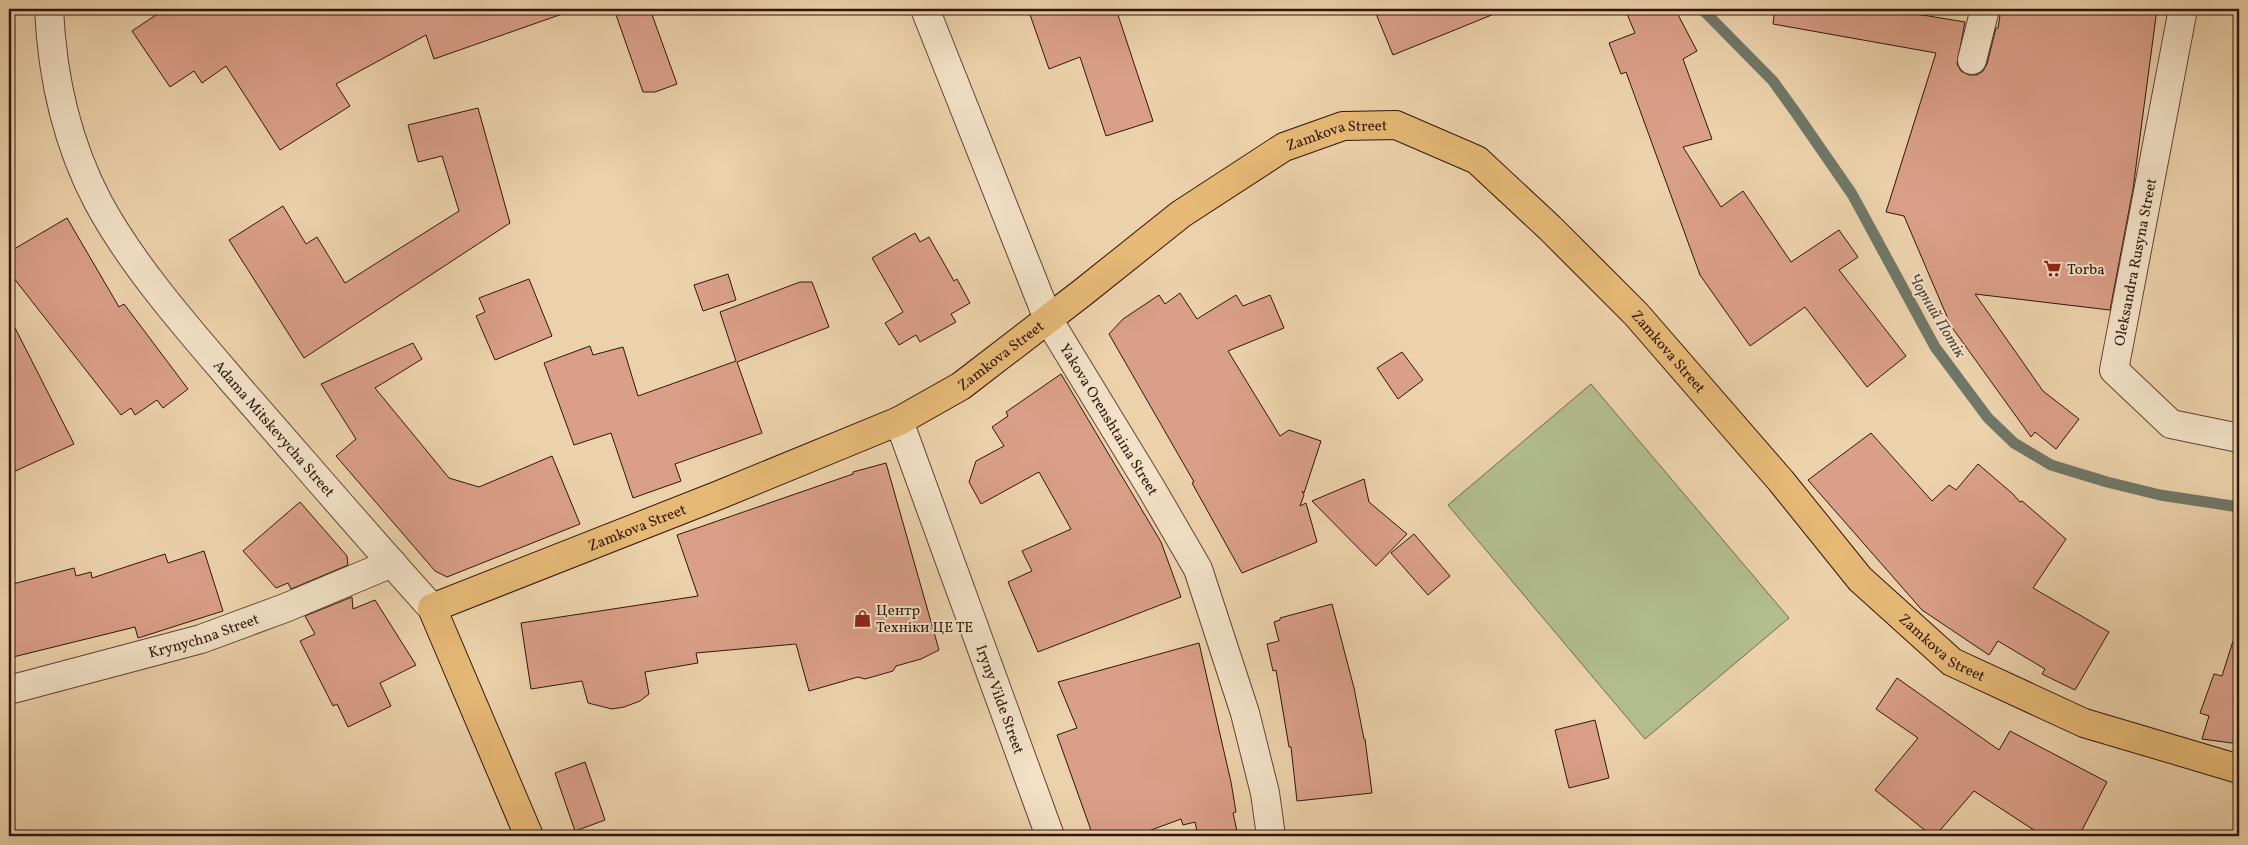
<svg xmlns="http://www.w3.org/2000/svg" width="2248" height="845" viewBox="0 0 2248 845" font-family="Vollkorn,serif">
<style>
.park{fill:#b2bd8d;stroke:#71694c}
.lines{fill:none;stroke-linecap:round;stroke-linejoin:round}
.stream{stroke:#6f7768;stroke-width:11}
.building{fill:#da9f88;stroke:#30150b}
.minor-casing{stroke:#5f4433;stroke-width:30}
.major-casing{stroke:#30150b;stroke-width:30}
.minor{stroke:#f3e2c8;stroke-width:28}
.major{stroke:#e6b976;stroke-width:28}
.labels{text-anchor:middle;stroke-width:4;stroke-linejoin:round;paint-order:stroke}
.street-label{font-size:15px;fill:#30150b;stroke:#f3e2c8}
.poi-label{font-size:15px;fill:#30150b;stroke:#f3e2c8;text-anchor:start}
.water-label{font-size:16px;font-style:italic;fill:#50463a;stroke:#f3e2c8}
</style>
<rect width="100%" height="100%" fill="#ecd2ab"/>
<filter id="stains"><feTurbulence type="fractalNoise" baseFrequency=".004" numOctaves="4"/><feColorMatrix values="0 0 0 0 .2 0 0 0 0 .09 0 0 0 0 .02 0 0 0 .5 -.17"/></filter>
<radialGradient id="worn" r=".72"><stop offset=".6" stop-color="#630" stop-opacity="0"/><stop offset="1" stop-color="#630" stop-opacity=".3"/></radialGradient>
<path class="park" d="M 1591,384 L 1789,618 L 1645,739 L 1448,505 Z"/>
<g class="lines">
<path class="stream" d="M 1702,9 L 1773,81 L 1796,113 L 1852,194 L 1935,347 L 1988,418 L 2014,443 L 2051,465 L 2107,482 L 2160,495 L 2239,507"/>
</g>
<path class="building" d="M 165,9 L 564,9 L 565,13 L 434,59 L 426,35 L 336,84 L 350,106 L 280,150 L 226,66 L 202,83 L 194,71 L 170,87 L 132,31 Z
M 614,9 L 650,9 L 677,84 L 655,92 L 643,92 Z
M 1028,9 L 1116,9 L 1153,121 L 1106,136 L 1080,57 L 1049,69 Z
M 1374,9 L 1504,9 L 1504,10 L 1393,55 Z
M 1625,9 L 1675,9 L 1697,51 L 1683,59 L 1712,139 L 1683,147 L 1721,207 L 1743,191 L 1791,262 L 1839,230 L 1858,257 L 1839,270 L 1906,356 L 1867,387 L 1805,307 L 1750,346 L 1700,275 L 1626,72 L 1621,74 L 1609,43 L 1635,33 Z
M 1775,9 L 1886,9 L 1965,22 L 1957,64 L 1961,71 L 1969,75 L 1977,75 L 1983,71 L 1987,64 L 1996,28 L 1998,28 L 2001,9 L 2157,9 L 2133,189 L 2110,310 L 1975,294 L 2043,391 L 2079,419 L 2056,449 L 2035,432 L 2031,437 L 1951,326 L 1904,216 L 1886,212 L 1936,53 L 1773,24 Z
M 478,108 L 510,223 L 304,358 L 229,240 L 283,206 L 306,244 L 317,237 L 345,283 L 459,211 L 442,156 L 418,162 L 408,125 Z
M 67,218 L 119,307 L 124,304 L 188,389 L 163,408 L 157,400 L 135,415 L 131,408 L 121,415 L 9,272 L 9,252 Z
M 915,233 L 920,242 L 929,237 L 954,281 L 957,279 L 970,303 L 951,314 L 956,322 L 920,342 L 916,335 L 899,345 L 885,323 L 903,312 L 872,258 Z
M 728,274 L 736,300 L 703,311 L 694,285 Z
M 529,279 L 552,336 L 495,360 L 476,316 L 485,312 L 479,298 Z
M 800,282 L 812,282 L 829,327 L 737,362 L 762,433 L 675,464 L 681,481 L 633,498 L 611,433 L 574,445 L 544,363 L 590,346 L 593,355 L 623,347 L 638,396 L 736,361 L 720,312 Z
M 1180,293 L 1197,319 L 1236,295 L 1243,306 L 1270,295 L 1284,328 L 1228,351 L 1280,436 L 1289,430 L 1321,441 L 1304,493 L 1302,491 L 1304,495 L 1300,506 L 1306,503 L 1317,542 L 1242,573 L 1192,483 L 1194,482 L 1109,334 L 1123,319 L 1159,295 L 1165,304 Z
M 9,316 L 74,444 L 9,474 Z
M 413,343 L 422,359 L 375,388 L 449,478 L 479,487 L 552,456 L 580,524 L 447,577 L 435,571 L 336,456 L 356,439 L 321,384 Z
M 1402,352 L 1423,380 L 1398,399 L 1377,368 Z
M 1061,374 L 1161,542 L 1181,597 L 1038,652 L 1008,582 L 1032,571 L 1022,551 L 1071,529 L 1039,472 L 981,504 L 969,482 L 976,461 L 1004,446 L 992,427 L 1008,416 L 1006,412 Z
M 1871,433 L 1932,501 L 1949,485 L 1956,490 L 1978,464 L 2013,494 L 2020,502 L 2022,501 L 2066,539 L 2033,588 L 2109,632 L 2075,690 L 2042,674 L 2045,669 L 1998,641 L 1989,655 L 1922,610 L 1808,480 Z
M 886,463 L 939,650 L 921,659 L 896,666 L 893,671 L 865,679 L 858,677 L 809,691 L 796,644 L 696,653 L 698,663 L 645,672 L 649,694 L 640,701 L 624,707 L 612,709 L 588,703 L 582,681 L 531,689 L 521,623 L 698,596 L 677,535 L 853,474 L 853,472 Z
M 1364,479 L 1369,502 L 1407,534 L 1376,566 L 1312,501 Z
M 300,502 L 347,556 L 348,565 L 291,589 L 288,583 L 276,588 L 243,551 Z
M 1414,534 L 1450,576 L 1428,595 L 1391,553 Z
M 204,551 L 223,611 L 138,638 L 135,627 L 9,658 L 9,585 L 74,568 L 76,576 L 91,572 L 92,578 L 165,554 L 168,563 Z
M 352,597 L 353,609 L 375,600 L 416,665 L 380,683 L 391,706 L 348,727 L 337,704 L 333,706 L 300,641 L 315,634 L 305,616 Z
M 1332,604 L 1354,688 L 1364,739 L 1365,739 L 1372,793 L 1297,801 L 1291,747 L 1289,747 L 1276,670 L 1273,671 L 1267,644 L 1279,641 L 1274,622 L 1280,620 L 1280,618 Z
M 2233,641 L 2239,642 L 2239,744 L 2202,739 L 2209,716 L 2200,713 L 2214,674 L 2222,676 Z
M 1199,643 L 1231,782 L 1236,812 L 1233,813 L 1238,836 L 1198,836 L 1195,822 L 1183,825 L 1181,819 L 1135,836 L 1093,836 L 1057,735 L 1077,728 L 1058,682 Z
M 1897,678 L 1999,750 L 2010,731 L 2107,782 L 2079,836 L 2043,836 L 1974,791 L 1935,836 L 1932,836 L 1875,790 L 1918,738 L 1876,709 Z
M 1595,720 L 1609,778 L 1569,788 L 1555,730 Z
M 585,762 L 605,820 L 575,831 L 555,773 Z"/>
<g class="lines">
<defs>
<g id="minor">
<path id="s1" d="M 49,9 C 52,75 67,143 98,202 C 133,267 189,330 237,386 C 302,460 366,535 432,608"/>
<path id="s2" d="M 925,9 L 1048,319 L 1151,488 L 1198,569 L 1245,713 L 1265,793 L 1271,836"/>
<path d="M 2183,9 L 2114,370 L 2171,424 L 2239,438"/>
<path d="M 1972,60 L 1985,9"/>
<path id="s3" d="M 899,421 L 1050,836"/>
<path id="s4" d="M 9,690 L 201,639 L 285,608 L 392,563"/>
</g>
<g id="major">
<path id="s5" d="M 529,836 L 432,608 L 719,495 L 899,421 L 961,386 L 1082,293 L 1181,214 L 1284,147 L 1343,126 L 1396,125 L 1477,160 L 1550,228 L 1636,314 L 1781,481 L 1860,579 L 1952,662 L 2084,723 L 2239,769"/>
</g>
</defs>
<use href="#minor" class="minor-casing"/>
<use href="#major" class="major-casing"/>
<use href="#minor" class="minor"/>
<use href="#major" class="major"/>
</g>
<defs>
<symbol id="supermarket-bare" viewBox="-9 -9 18 18"><path d="M-6-5.5h2.5l.6 2H6L4.5 2H-2.5L-4.4-4H-6ZM-1.5 3.2a1.3 1.3 0 1 0 .1 0ZM3 3.2a1.3 1.3 0 1 0 .1 0Z" fill="#8f2418" stroke="#f3e2c8" stroke-width="2.5" paint-order="stroke"/></symbol>
<symbol id="shop-bare" viewBox="-9 -9 18 18"><path d="M-5-2.5h2.3a2.7 3.5 0 0 1 5.4 0H5L5.5 6h-11ZM-1.5-2.5h3a1.5 2.3 0 0 0-3 0Z" fill="#8f2418" stroke="#f3e2c8" stroke-width="2.5" paint-order="stroke"/></symbol>
</defs>
<g fill-rule="evenodd">
<use href="#supermarket-bare" x="2040" y="256" width="25" height="25"/>
<use href="#shop-bare" x="850" y="606" width="25" height="25"/>
</g>
<g class="labels">
<g class="street-label">
<text dy="5" stroke="none"><textPath href="#s5" startOffset="1279">Zamkova Street</textPath></text>
<text transform="translate(2135 262) rotate(-79)" y="5">Oleksandra Rusyna Street</text>
<text dy="5" stroke="none"><textPath href="#s5" startOffset="1699">Zamkova Street</textPath></text>
<text dy="5" stroke="none"><textPath href="#s5" startOffset="872">Zamkova Street</textPath></text>
<text dy="5" stroke="none"><textPath href="#s2" startOffset="451">Yakova Orenshtaina Street</textPath></text>
<text dy="5" stroke="none"><textPath href="#s1" startOffset="488">Adama Mitskevycha Street</textPath></text>
<text dy="5" stroke="none"><textPath href="#s5" startOffset="468">Zamkova Street</textPath></text>
<text dy="5" stroke="none"><textPath href="#s4" startOffset="202">Krynychna Street</textPath></text>
<text dy="5" stroke="none"><textPath href="#s5" startOffset="2104">Zamkova Street</textPath></text>
<text dy="5" stroke="none"><textPath href="#s3" startOffset="296">Iryny Vilde Street</textPath></text>
</g>
<g class="poi-label">
<text x="2067" y="274">Torba</text>
<text x="876" y="615">Центр<tspan x="876" dy="17">Техніки ЦЕ ТЕ</tspan></text>
</g>
<g class="water-label">
<text transform="translate(1938 315) rotate(59)" y="6">Чорний Потік</text>
</g>
</g>
<rect width="2248" height="845" fill="none" stroke="#ecd2ab" stroke-width="30"/>
<rect x="10" y="10" width="2228" height="825" fill="none" stroke="#30150b" stroke-width="2.5"/>
<rect x="15" y="15" width="2218" height="815" fill="none" stroke="#30150b"/>
<rect width="100%" height="100%" filter="url(#stains)"/>
<rect width="100%" height="100%" fill="url(#worn)"/>
</svg>
